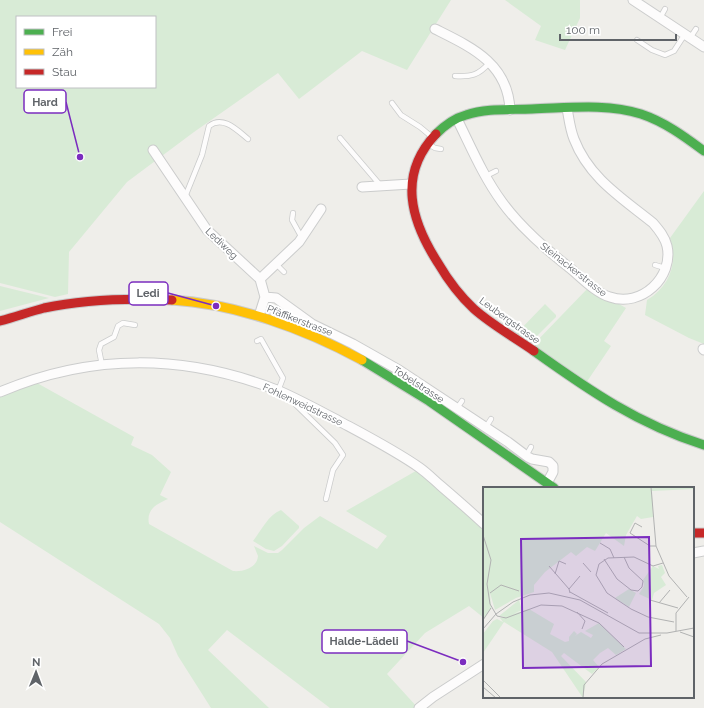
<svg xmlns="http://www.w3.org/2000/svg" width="704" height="708" viewBox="0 0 704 708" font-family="Raleway,sans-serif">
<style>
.green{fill:#d8ebd6;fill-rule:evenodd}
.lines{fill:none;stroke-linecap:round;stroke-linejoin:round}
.lane-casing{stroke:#cbcccc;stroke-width:6}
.street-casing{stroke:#cbcccc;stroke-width:11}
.fast-casing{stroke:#cacacb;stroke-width:11}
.slow-casing{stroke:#cacacb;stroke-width:11}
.jam-casing{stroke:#cacacb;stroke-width:11}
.lane{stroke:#fdfcfc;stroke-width:4.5}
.street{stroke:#fdfcfc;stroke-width:9}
.fast{stroke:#4caf50;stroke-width:9}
.slow{stroke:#ffc107;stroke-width:9}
.jam{stroke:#c62828;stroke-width:9}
.labels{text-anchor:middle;stroke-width:4;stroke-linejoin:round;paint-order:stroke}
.street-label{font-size:10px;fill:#5f6368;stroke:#fff}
.inset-road{fill:none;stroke:#b1b2b2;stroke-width:1}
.view{fill:#7b2cbf;fill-opacity:0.15;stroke:#7b2cbf;stroke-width:2}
.inset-edge{fill:none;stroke:#5f6368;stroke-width:2}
.leader{fill:none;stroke:#7b2cbf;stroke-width:1.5}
.callout-dot{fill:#7b2cbf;stroke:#fff;stroke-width:1.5}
.callout{fill:#fff;stroke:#7b2cbf;stroke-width:1.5}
.callout-label{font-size:11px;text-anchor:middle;font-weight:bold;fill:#5f6368}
</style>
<rect width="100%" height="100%" fill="#efeeea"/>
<path class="green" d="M 0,0 L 451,0 L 407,70 L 362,51 L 299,99 L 278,73 L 194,132 L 127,182 L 69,252 L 68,294 L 55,297 L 0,283 ZM 17,17 L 155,17 L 155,87 L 17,87 Z
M 505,0 L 580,0 L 580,18 L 565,50 L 535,40 L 541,26 Z
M 704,191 L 704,344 L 689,338 L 645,315 L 647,300 C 670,286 678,263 670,238 Z
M 0,286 L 49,298 L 0,311 Z
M 589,287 L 626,308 L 604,341 L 611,346 L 586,383 L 532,346 Z
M 545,304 L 556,315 L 556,317 L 529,344 L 515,335 Z
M 37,383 L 134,437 L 131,445 L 152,455 L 171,472 L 160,495 L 168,499 C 157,504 146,509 149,524 L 233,571 C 243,572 257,568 258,556 L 254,546 L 268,553 L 278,553 L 282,550 L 304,528 L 320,516 L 377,549 L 387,536 L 346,511 L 421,468 L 484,524 L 484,618 L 469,606 L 425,633 L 387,674 L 418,708 L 330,708 L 227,630 L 208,650 L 269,708 L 211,708 L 178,656 L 170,638 L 159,624 L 0,522 L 0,396 L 30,384 Z
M 281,510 L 299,526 L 299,528 L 282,546 L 274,551 L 266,549 L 253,541 C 261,531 268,515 281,510 Z"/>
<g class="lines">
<defs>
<path id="lane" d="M 660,18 L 665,9
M 690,38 L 696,29
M 637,40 L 652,50 L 665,55 L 674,51 L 685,34
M 455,76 C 471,77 479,75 489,63
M 392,103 L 401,115 L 420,127 L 432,137
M 340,138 L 381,186
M 428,144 L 435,148 L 441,149
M 486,176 L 496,171
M 185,197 L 202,155 L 209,126 C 223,115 237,130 248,139
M 293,213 L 292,220 L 302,238
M 276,264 L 284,272
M 655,265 L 665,268
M 257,341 L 261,339 L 283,378 L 278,391
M 102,365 L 99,350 L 101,344 L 114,337 L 118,326 L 123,323 L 135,325
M 293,399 L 296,405 L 335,443 L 343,455 L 333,470 L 326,499
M 457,408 L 462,401
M 486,427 L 491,419
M 526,456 L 531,447"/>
<path id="street" d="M 633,0 L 704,47
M 435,29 C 471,47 508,63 510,110
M 457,119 C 471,147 483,176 502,202 C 521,228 546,249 571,269 C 583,279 596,293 610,297 C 641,308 674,277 667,246 C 665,237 659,230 653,223 C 622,198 589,178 574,139 C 570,129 569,119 567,108
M 153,150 L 207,230 L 260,279 L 265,297 L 259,316
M 362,187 L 411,184
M 260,279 L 299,242 L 321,209
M 265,297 L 276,298 L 312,324 L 353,344 L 399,370 L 508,442 L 528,457 L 532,459 L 549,462 L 553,466 L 553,472 L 547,483
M 703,349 L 704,350
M 0,392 C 91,353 185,354 277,390 C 298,399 318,410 339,421 C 365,435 396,451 420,468 C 427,473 434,480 441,486 C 455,498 470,511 484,524
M 693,553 L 704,551
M 419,708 L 433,697 L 484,664"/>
<path id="fast" d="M 436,134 C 444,126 455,118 466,115 C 487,108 510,110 532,109 C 568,108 606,103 641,114 C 665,122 685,137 704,151
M 534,351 C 590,391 638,424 704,445
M 362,360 L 429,401 L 554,488"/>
<path id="slow" d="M 172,300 C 237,304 305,329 362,360"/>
<path id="jam" d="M 436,134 C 397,175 411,221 438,263 C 448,280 460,296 474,309 C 492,325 514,337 534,351
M 0,321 C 15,317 29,312 44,308 C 86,299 129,298 172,300
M 693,533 L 704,533"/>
</defs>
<use href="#lane" class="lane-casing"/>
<use href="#street" class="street-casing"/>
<use href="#fast" class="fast-casing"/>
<use href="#slow" class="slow-casing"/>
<use href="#jam" class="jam-casing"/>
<use href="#lane" class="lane"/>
<use href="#street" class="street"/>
<use href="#fast" class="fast"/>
<use href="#slow" class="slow"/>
<use href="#jam" class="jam"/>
</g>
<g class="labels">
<g class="street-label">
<text transform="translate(222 243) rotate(44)" y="4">Lediweg</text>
<text transform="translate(574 269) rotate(38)" y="4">Steinackerstrasse</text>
<text transform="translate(300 320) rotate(21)" y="4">Pfäffikerstrasse</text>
<text transform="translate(510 320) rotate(36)" y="4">Leubergstrasse</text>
<text transform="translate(419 384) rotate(33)" y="4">Tobelstrasse</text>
<text transform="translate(303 404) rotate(25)" y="4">Fohlenweidstrasse</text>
</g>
</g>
<g transform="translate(483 487)">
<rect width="211" height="211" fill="#efeeea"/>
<path d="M 0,0 L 211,0 L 211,2 L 169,4 L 170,30 L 158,32 L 154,29 L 143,48 L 141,59 L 123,46 L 112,64 L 104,60 L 93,69 L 88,65 L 62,85 L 51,98 L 51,105 L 33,111 L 12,123 L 7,106 L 8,121 L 0,133 ZM 179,78 L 182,86 L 178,90 L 183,98 L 171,106 L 169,113 L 156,107 L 161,99 L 160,93 L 170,79 L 176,82 L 175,79 ZM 146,102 L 153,106 L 146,120 L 132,111 ZM 36,113 L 39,123 L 23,130 L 16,129 ZM 46,122 L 71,137 L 67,147 L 82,155 L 86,154 L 86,150 L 91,144 L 94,147 L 92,149 L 98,145 L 108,151 L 110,148 L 102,144 L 116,136 L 143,162 L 133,168 L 125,161 L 117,166 L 110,173 L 116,180 L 109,187 L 81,166 L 78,169 L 103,195 L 100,211 L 69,165 L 21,135 L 0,166 L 0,147 L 10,134 L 14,132 L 20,135 L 17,131 Z" fill="#d8ebd6"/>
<path class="inset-road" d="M 168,0 L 173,59 L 186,89 L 204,110M 159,40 L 152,36 L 147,46 L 167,59 L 173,59M 0,48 L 8,73 L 4,97 L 7,117 L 14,129 L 23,131 L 58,118 L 79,119 L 116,136 L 141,160M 117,56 L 127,62 L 131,71M 121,72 L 134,92 L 148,103 L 155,104 L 159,100 L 160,94 L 146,81 L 141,70M 100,76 L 108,85M 180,76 L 170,79 L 151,70 L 125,71 L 116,77 L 113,88 L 124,106 L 148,122 L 165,130 L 191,135M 66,79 L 86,102 L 87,106M 72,87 L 76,74 L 83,77M 86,102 L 97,89M 87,105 L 125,126M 7,106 L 18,98 L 36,104M 167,113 L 195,121M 176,116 L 187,103M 94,125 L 102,134 L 99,142M 0,133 L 8,121M 0,142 L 13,127 L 30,115 L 47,108 L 66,106 L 97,113 L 156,146 L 184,146 L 211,141M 193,144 L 193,126 L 206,110M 197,145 L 211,150M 0,193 L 18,211M 0,200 L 13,211M 100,211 L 101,198 L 119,177 L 162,152 L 178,148"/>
<path class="view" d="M 166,50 L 168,179 L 40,181 L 38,52 Z"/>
<rect width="211" height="211" class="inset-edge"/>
</g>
<path class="leader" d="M80 157L66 102M216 306L168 293M463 662L407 641"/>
<g class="callout-dot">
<circle cx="80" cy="157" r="4"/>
<circle cx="216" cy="306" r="4"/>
<circle cx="463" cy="662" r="4"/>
</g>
<g class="callout">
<rect x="24" y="90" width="42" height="23" rx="4"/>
<rect x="129" y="282" width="39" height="23" rx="4"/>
<rect x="322" y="630" width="85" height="23" rx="4"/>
</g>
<g class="callout-label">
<text x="45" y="106">Hard</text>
<text x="148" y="297">Ledi</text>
<text x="364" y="645">Halde-Lädeli</text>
</g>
<rect x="16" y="16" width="140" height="72" fill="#ffffff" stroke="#bfc1c3"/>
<rect x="24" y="29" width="20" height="6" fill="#4caf50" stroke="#bfc1c3"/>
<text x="52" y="36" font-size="12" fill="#5f6368">Frei</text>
<rect x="24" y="49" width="20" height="6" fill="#ffc107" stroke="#bfc1c3"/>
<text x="52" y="56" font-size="12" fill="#5f6368">Zäh</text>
<rect x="24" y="69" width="20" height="6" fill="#c62828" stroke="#bfc1c3"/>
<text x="52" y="76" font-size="12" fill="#5f6368">Stau</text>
<g transform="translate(36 672) rotate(1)" stroke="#ffffff" stroke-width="3" paint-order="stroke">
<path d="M0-3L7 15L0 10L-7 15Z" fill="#5f6368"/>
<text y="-6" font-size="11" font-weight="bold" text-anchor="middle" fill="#5f6368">N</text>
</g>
<path d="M560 34v6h116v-6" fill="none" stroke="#5f6368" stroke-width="2"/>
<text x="566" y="34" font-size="12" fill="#5f6368" stroke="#ffffff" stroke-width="3" paint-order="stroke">100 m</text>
</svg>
